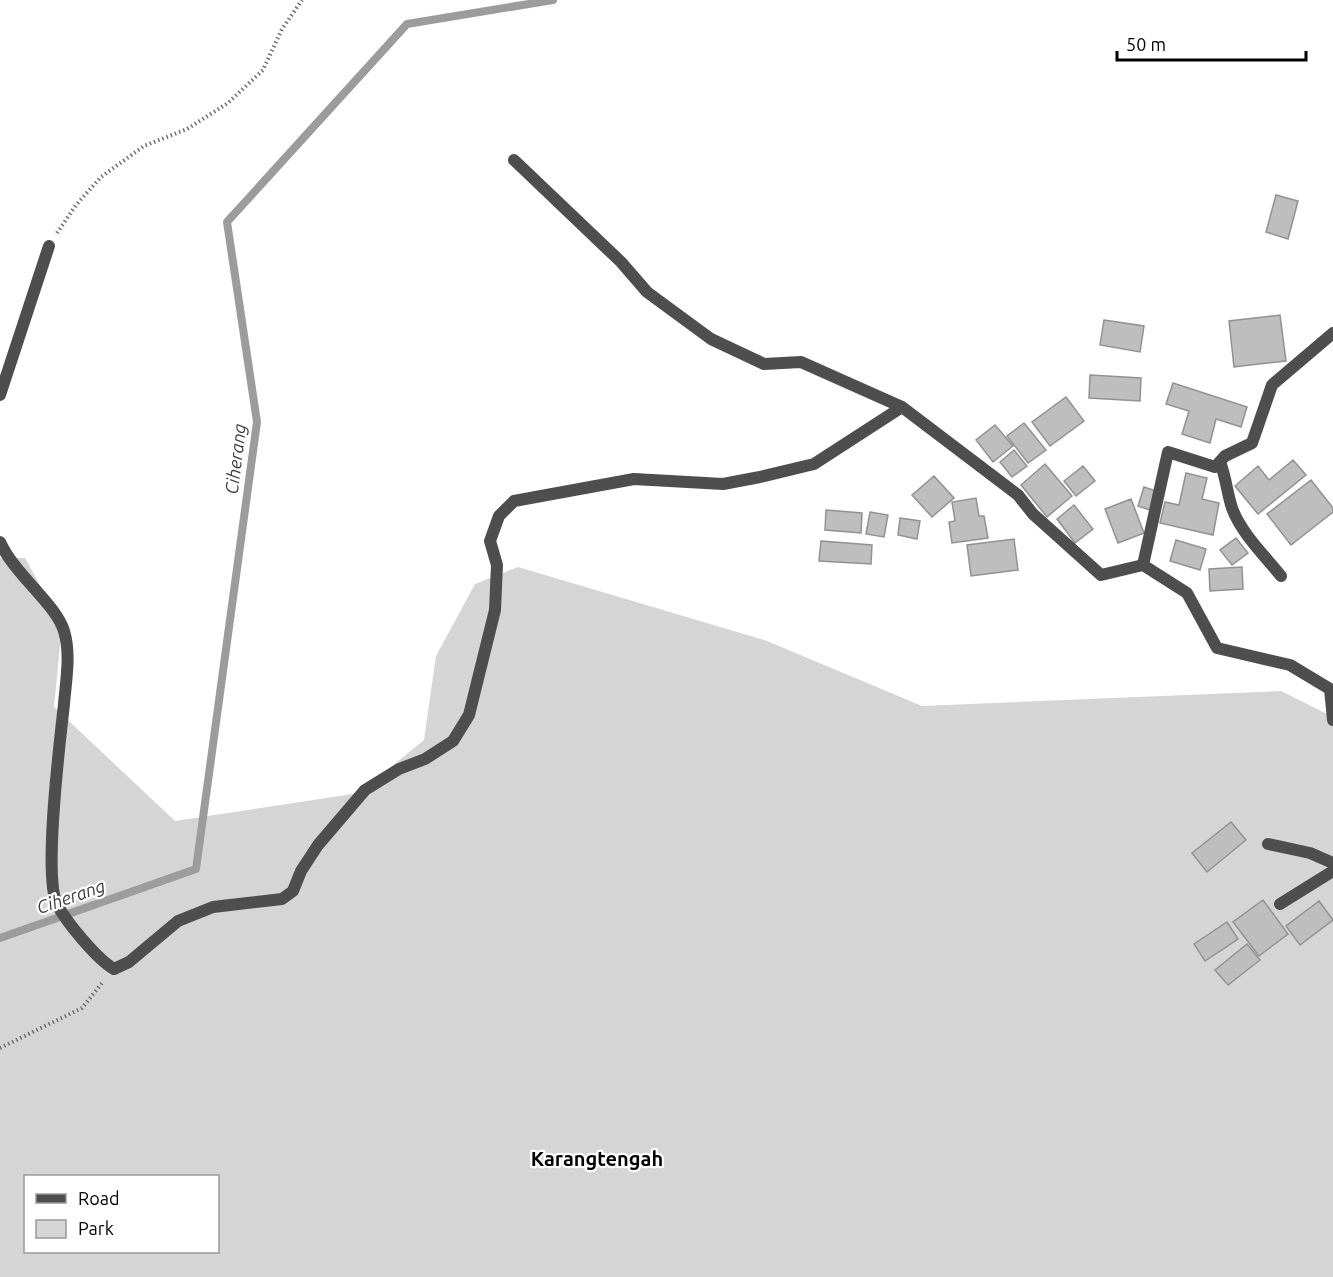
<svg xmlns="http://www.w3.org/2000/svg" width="1333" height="1277" viewBox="0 0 1333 1277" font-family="Ubuntu,sans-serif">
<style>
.green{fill:#d5d5d5;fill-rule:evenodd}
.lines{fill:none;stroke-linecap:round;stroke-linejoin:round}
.stream{stroke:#9c9c9c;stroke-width:8}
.building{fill:#bebebe;stroke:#929292;stroke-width:1.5}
.path{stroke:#707070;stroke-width:4;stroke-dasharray:1.5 3;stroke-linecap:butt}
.minor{stroke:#4e4e4e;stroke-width:12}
.labels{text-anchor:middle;stroke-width:4.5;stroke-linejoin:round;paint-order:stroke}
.water-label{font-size:18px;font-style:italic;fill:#3d3d3d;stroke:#fff}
.quarter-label{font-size:20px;font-weight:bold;fill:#000;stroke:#fff}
</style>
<rect width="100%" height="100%" fill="#fff"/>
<path class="green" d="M 0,558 L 25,558 L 62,625 L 54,707 L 175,821 L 359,793 L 424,740 L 436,656 L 475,584 L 518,567 L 767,641 L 922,706 L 1281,691 L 1333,717 L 1333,1277 L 0,1277 ZM 26,1176 L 218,1176 L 218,1252 L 26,1252 Z"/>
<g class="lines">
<path class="stream" d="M 0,938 L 196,869 L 257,422 L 227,222 L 407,24 L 553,0"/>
</g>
<path class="building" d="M 1276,195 L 1298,201 L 1288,239 L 1266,232 Z
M 1280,315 L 1286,361 L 1234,367 L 1229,321 Z
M 1104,320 L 1144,326 L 1140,352 L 1100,345 Z
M 1090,375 L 1141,378 L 1140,401 L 1089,398 Z
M 1173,383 L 1247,407 L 1241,427 L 1216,419 L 1210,443 L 1182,434 L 1189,411 L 1166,404 Z
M 1066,397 L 1084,421 L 1050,446 L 1032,422 Z
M 1024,423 L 1046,450 L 1028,463 L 1007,436 Z
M 995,425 L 1013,446 L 993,462 L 976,440 Z
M 1014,450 L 1027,466 L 1012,477 L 1000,462 Z
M 1293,460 L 1306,475 L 1258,514 L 1235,486 L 1258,466 L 1269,480 Z
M 1045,464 L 1072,496 L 1047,517 L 1021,485 Z
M 1083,466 L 1095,481 L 1076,496 L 1064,481 Z
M 1186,473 L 1207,478 L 1202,499 L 1219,503 L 1213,535 L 1160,523 L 1165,502 L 1179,505 Z
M 934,476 L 954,498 L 932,517 L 912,495 Z
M 1311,480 L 1333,508 L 1333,512 L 1291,545 L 1267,514 Z
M 1144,487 L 1156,491 L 1150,510 L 1138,506 Z
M 976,498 L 979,516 L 984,516 L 988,538 L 952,543 L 949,522 L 955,521 L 952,502 Z
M 1131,499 L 1144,533 L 1118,543 L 1105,509 Z
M 1074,505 L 1093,529 L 1075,543 L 1057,519 Z
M 826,510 L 862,513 L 861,533 L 825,530 Z
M 870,512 L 888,515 L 884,537 L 866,534 Z
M 900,518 L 920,521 L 917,539 L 898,535 Z
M 1236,538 L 1248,553 L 1232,565 L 1220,550 Z
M 1014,539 L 1018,570 L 971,576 L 967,545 Z
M 1176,540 L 1206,549 L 1200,570 L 1170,561 Z
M 821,541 L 872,545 L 871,564 L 819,561 Z
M 1242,567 L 1243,589 L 1210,591 L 1209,569 Z
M 1231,822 L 1246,840 L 1207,872 L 1192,853 Z
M 1263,900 L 1288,934 L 1259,956 L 1233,922 Z
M 1319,901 L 1333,920 L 1300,945 L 1286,926 Z
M 1227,922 L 1238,939 L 1205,961 L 1194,944 Z
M 1247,944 L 1260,960 L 1228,985 L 1215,970 Z"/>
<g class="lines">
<path class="path" d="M 57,233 L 76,205 L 101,177 L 144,146 L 187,129 L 228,103 L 263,70 L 282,29 L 302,0
M 0,1048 L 82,1008 L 102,983"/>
<path class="minor" d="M 514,160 L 621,262 L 647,292 L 711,339 L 764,364 L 801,362 L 902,407 L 1018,495 L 1033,514 L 1101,575 L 1143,565 L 1187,593 L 1217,648 L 1290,665 L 1330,689 L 1333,720
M 0,395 L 49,246
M 1220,462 C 1226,477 1227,493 1232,508 C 1241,533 1265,556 1281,576
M 0,542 C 14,574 56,604 64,631 C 71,654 66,680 64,704 C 60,741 43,876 57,904 C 66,922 97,959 114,969 L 129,962 L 178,921 L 213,907 L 282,899 L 293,891 L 301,871 L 318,845 L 365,790 L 399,769 L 425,759 L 453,741 L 469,715 L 495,610 L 497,565 L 490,541 L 499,516 L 514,501 L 634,479 L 723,484 L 760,477 L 814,464 L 902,407
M 1143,565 L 1168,452 L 1215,467 L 1225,456 L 1252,443 L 1272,385 L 1333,333
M 1268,844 L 1310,853 L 1333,863
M 1280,904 L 1333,871"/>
</g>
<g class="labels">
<g class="water-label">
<text transform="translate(236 459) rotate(-83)" y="6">Ciherang</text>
<text transform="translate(71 897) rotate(-19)" y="6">Ciherang</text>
</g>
<g class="quarter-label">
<text x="597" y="1166">Karangtengah</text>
</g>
</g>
<rect x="24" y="1175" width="195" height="78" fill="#ffffff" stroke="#999999" stroke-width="1.5"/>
<rect x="36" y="1194" width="30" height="9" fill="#4e4e4e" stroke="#999999" stroke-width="1.5"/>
<text x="78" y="1205" font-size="18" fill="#000000">Road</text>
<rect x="36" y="1220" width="30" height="18" fill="#d5d5d5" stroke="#999999" stroke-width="1.5"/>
<text x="78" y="1235" font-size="18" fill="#000000">Park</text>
<path d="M1117 51v9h189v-9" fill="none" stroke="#000000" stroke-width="3"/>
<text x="1126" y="51" font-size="18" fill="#000000" stroke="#ffffff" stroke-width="4.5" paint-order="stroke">50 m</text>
</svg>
